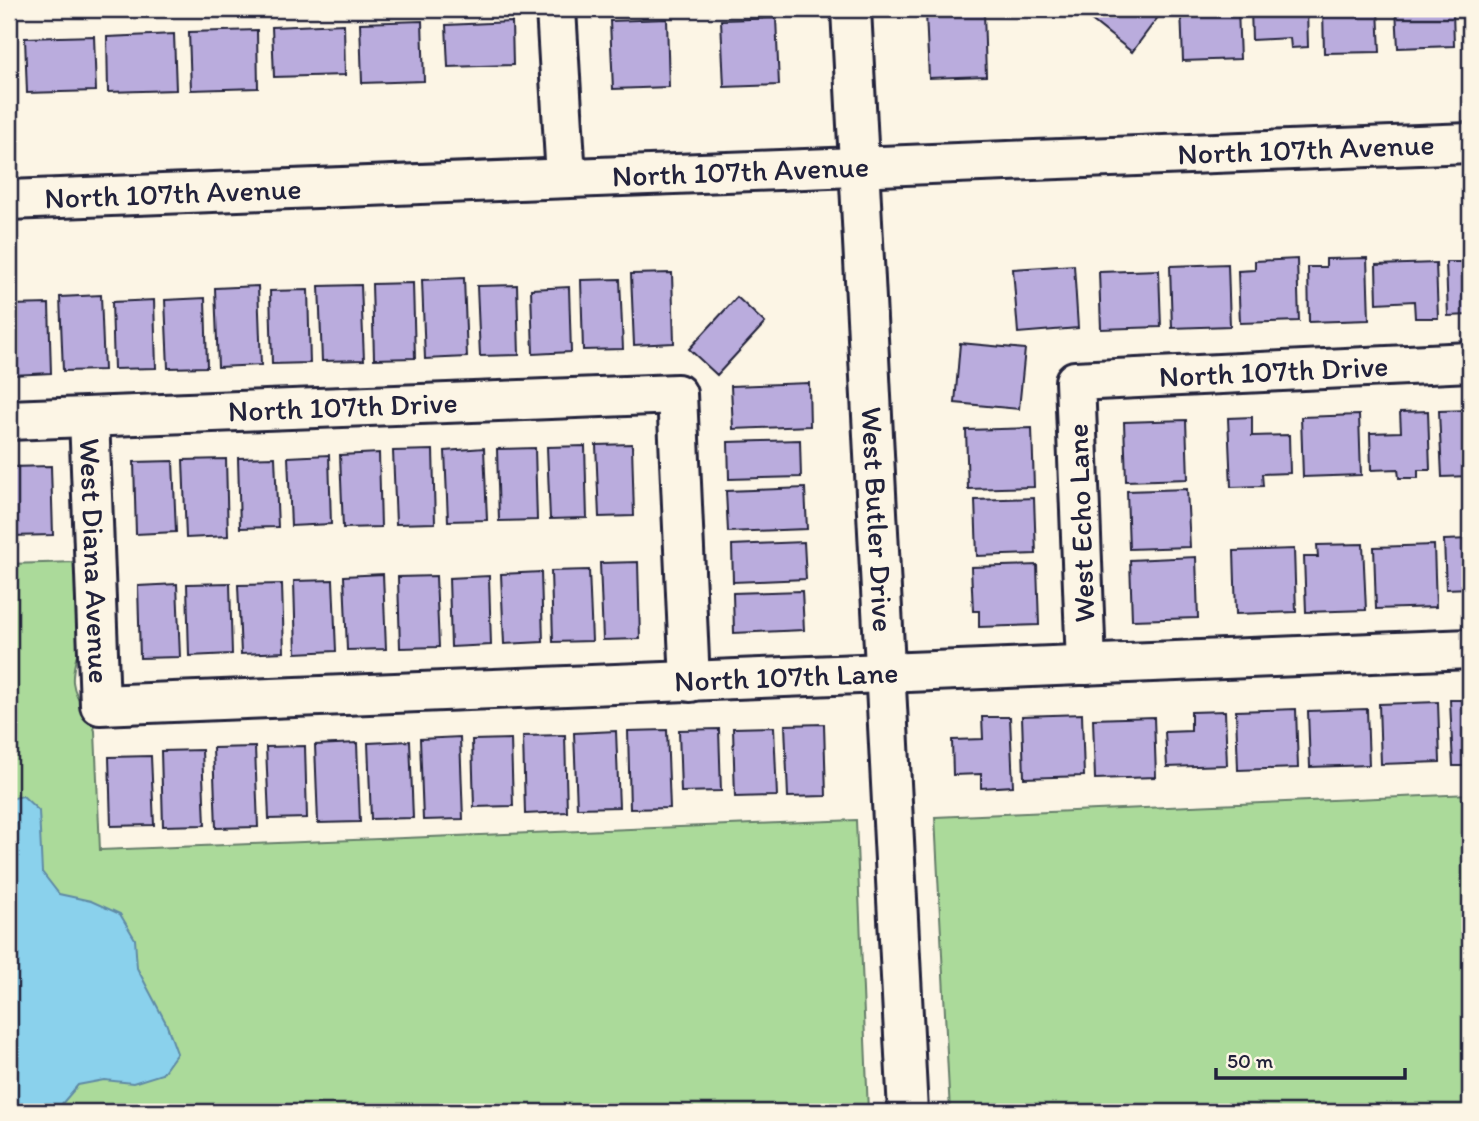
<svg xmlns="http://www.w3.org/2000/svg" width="1479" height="1121" viewBox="0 0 1479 1121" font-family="Itim,sans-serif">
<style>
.green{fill:#abda9a;stroke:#667e6a;stroke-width:2}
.water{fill:#8ad1ec;stroke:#608ba5;stroke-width:2}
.building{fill:#baacdd;stroke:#22223b;stroke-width:2}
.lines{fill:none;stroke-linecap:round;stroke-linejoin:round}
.minor-casing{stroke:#22223b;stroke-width:44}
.minor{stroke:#fcf5e5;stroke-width:38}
.labels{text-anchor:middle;stroke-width:7;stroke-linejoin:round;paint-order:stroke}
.street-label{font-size:30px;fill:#22223b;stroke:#fcf5e5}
</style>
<rect width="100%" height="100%" fill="#fcf5e5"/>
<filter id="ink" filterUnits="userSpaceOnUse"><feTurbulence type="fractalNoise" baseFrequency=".0143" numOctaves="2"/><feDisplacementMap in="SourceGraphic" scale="14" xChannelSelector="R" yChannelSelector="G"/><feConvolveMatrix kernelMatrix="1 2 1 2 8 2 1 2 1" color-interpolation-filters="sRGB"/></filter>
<g filter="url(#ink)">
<path class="green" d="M 76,562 C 76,590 81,621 78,649 C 76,661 72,670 73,682 C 75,701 91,712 95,731 L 100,850 L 856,820 L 868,1112 L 9,1112 L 9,564 Z
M 1470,794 L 1470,1112 L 950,1112 L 935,817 Z"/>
<path class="water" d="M 23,796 L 39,811 L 42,872 L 59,894 L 91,901 L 120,914 L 135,939 L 137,968 L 166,1023 L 177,1053 L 162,1074 L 133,1083 L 104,1080 L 78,1085 L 55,1112 L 9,1112 L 9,799 Z"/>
<path class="building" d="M 1096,9 L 1164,9 L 1132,52 L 1089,18 Z
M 1181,9 L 1238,9 L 1240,59 L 1183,61 Z
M 1251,9 L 1307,9 L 1308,47 L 1291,48 L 1290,38 L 1252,40 Z
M 1323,9 L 1378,9 L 1380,52 L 1324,53 Z
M 1396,9 L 1453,9 L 1454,46 L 1398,48 Z
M 984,11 L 986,76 L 929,78 L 926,13 Z
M 776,18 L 779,85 L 724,87 L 721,20 Z
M 667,19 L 669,87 L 613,89 L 610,21 Z
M 422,21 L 424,81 L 362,83 L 360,23 Z
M 512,22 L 513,65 L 448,67 L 446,25 Z
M 344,24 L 345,75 L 274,77 L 272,27 Z
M 257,30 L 258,88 L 191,90 L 189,32 Z
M 174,34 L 176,90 L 108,92 L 107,37 Z
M 94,36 L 96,91 L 27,93 L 25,38 Z
M 9,55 L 13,55 L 15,104 L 9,104 Z
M 1463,248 L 1470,248 L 1470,315 L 1448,316 L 1446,262 L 1463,262 Z
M 1367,258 L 1369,320 L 1309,322 L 1308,267 L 1326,267 L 1326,259 Z
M 1297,259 L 1299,321 L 1240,323 L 1238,271 L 1255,270 L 1255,261 Z
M 1436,263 L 1438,318 L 1415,318 L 1414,301 L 1377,303 L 1376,265 Z
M 1228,264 L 1230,326 L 1172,328 L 1170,266 Z
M 1074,265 L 1078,328 L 1018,333 L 1013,269 Z
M 1159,270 L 1161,327 L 1101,329 L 1099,272 Z
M 672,273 L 674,343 L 634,345 L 631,274 Z
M 464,278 L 467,357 L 425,359 L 422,280 Z
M 620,279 L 623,349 L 583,350 L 581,280 Z
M 413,283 L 415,358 L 374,359 L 372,284 Z
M 361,285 L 364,360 L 322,361 L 319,286 Z
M 517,285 L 519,355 L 480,356 L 477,286 Z
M 258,286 L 261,365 L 218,367 L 215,288 Z
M 569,287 L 571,352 L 533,354 L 531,289 Z
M 308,290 L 310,363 L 272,364 L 270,291 Z
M 101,295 L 104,370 L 63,371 L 60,297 Z
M 737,297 L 765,323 L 717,375 L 689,349 Z
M 205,298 L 207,367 L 168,368 L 165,300 Z
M 154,300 L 156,368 L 114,369 L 112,302 Z
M 49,304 L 51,373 L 13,375 L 10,305 Z
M 960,343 L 1025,349 L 1019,409 L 955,403 Z
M 809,383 L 810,426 L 733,429 L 731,386 Z
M 1470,410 L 1470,476 L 1442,477 L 1439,411 Z
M 1428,411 L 1430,470 L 1418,470 L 1418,478 L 1399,478 L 1398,469 L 1371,470 L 1370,433 L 1401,432 L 1400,412 Z
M 1359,415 L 1361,475 L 1303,477 L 1301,417 Z
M 1252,417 L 1252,436 L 1289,435 L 1290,473 L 1262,474 L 1263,486 L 1231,487 L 1228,418 Z
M 1186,420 L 1188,479 L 1126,481 L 1124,422 Z
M 1032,428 L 1034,487 L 968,489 L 966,430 Z
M 800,440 L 801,477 L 729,479 L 728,442 Z
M 632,444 L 634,516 L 599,517 L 596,445 Z
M 585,446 L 587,518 L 550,519 L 547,447 Z
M 484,448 L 487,520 L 448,521 L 445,451 Z
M 535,448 L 537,520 L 499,521 L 497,449 Z
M 433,450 L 435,523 L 396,524 L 393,451 Z
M 379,453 L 381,527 L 343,528 L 340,455 Z
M 329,455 L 331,524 L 291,526 L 288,457 Z
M 275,457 L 278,527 L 240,528 L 238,458 Z
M 226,459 L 228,536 L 186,538 L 183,460 Z
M 173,461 L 176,532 L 136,534 L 134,462 Z
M 51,466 L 53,535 L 11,536 L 9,467 Z
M 805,488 L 807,529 L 728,532 L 726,491 Z
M 1187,489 L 1190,547 L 1129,549 L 1127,491 Z
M 1034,498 L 1036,554 L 977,556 L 975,500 Z
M 1470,539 L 1470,588 L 1446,589 L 1444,540 Z
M 804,542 L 806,579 L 733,582 L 732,545 Z
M 1363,544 L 1366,610 L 1306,612 L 1304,557 L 1318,557 L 1317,545 Z
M 1434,545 L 1436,607 L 1376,609 L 1374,547 Z
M 1294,549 L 1296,612 L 1236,614 L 1234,551 Z
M 1196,557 L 1198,618 L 1132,620 L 1130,560 Z
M 638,562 L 640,639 L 603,640 L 600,563 Z
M 1037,565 L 1039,625 L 979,627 L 979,611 L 973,611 L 971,567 Z
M 589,570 L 592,641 L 553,642 L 551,571 Z
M 541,572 L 543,642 L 504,644 L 501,574 Z
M 383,574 L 386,649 L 347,650 L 344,576 Z
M 436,576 L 439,647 L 400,648 L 398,577 Z
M 489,576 L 491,645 L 451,647 L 449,578 Z
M 333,580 L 336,651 L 296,653 L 294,581 Z
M 230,583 L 232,654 L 189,656 L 187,584 Z
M 177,584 L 180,657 L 140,658 L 138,586 Z
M 282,584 L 284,652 L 241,654 L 238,585 Z
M 802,591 L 804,630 L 734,633 L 733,593 Z
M 1450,700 L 1470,700 L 1470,766 L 1453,766 Z
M 1438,702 L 1440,762 L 1381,764 L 1379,704 Z
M 1296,709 L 1298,768 L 1238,770 L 1236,711 Z
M 1367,709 L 1369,765 L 1310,767 L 1308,711 Z
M 1225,711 L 1227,765 L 1167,767 L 1165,732 L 1191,731 L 1191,712 Z
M 1082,714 L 1084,776 L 1024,778 L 1022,716 Z
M 982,717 L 1010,717 L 1013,786 L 981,788 L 981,774 L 953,775 L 952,740 L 983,739 Z
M 1154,717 L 1156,777 L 1095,779 L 1093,719 Z
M 824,724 L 826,796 L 788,797 L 785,725 Z
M 774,727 L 777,796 L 735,797 L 733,728 Z
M 719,729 L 721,791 L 681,792 L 679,730 Z
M 667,730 L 670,808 L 630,809 L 628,731 Z
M 616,731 L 619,807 L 577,808 L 574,733 Z
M 565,735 L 567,812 L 525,814 L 523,736 Z
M 460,737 L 463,819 L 423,820 L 420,739 Z
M 511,739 L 513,806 L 474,807 L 472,740 Z
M 410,741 L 413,818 L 371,819 L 368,743 Z
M 357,743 L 360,822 L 318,823 L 315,745 Z
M 305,746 L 307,818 L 269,819 L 266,747 Z
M 255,747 L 258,827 L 216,828 L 213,748 Z
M 202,750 L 205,825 L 163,826 L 161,751 Z
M 151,756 L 154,825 L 111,826 L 109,757 Z"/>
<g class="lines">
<defs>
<g id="minor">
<path d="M 556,9 L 566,178"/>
<path id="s1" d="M 851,9 L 908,1112"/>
<path id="s2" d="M 9,200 L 1470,143"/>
<path id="s3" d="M 89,417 L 100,705 L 1470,649"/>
<path id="s4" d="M 9,420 L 677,394 L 690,682"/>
<path id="s5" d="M 1086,665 L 1075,381 L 1470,362"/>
</g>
</defs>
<use href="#minor" class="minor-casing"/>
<use href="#minor" class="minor"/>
</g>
</g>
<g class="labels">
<g class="street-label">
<text dy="10" stroke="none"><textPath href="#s2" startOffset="1298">North 107th Avenue</textPath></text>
<text dy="10" stroke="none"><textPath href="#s2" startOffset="732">North 107th Avenue</textPath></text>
<text dy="10" stroke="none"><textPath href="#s2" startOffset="164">North 107th Avenue</textPath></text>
<text dy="10" stroke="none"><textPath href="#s5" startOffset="483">North 107th Drive</textPath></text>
<text dy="10" stroke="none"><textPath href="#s4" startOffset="334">North 107th Drive</textPath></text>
<text dy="10" stroke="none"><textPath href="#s1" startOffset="511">West Butler Drive</textPath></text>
<text transform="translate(1081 523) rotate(-92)" y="10">West Echo Lane</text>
<text dy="10" stroke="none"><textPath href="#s3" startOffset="144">West Diana Avenue</textPath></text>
<text dy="10" stroke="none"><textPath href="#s3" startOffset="975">North 107th Lane</textPath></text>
</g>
</g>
<rect width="1479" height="1121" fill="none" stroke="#fcf5e5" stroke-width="35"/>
<rect x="18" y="18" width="1444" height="1086" fill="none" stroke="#22223b" stroke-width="2.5" filter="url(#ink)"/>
<path d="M1216 1068v10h189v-10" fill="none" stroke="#22223b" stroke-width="3.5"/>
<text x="1227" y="1068" font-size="21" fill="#22223b" stroke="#fcf5e5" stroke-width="5" paint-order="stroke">50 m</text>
</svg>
